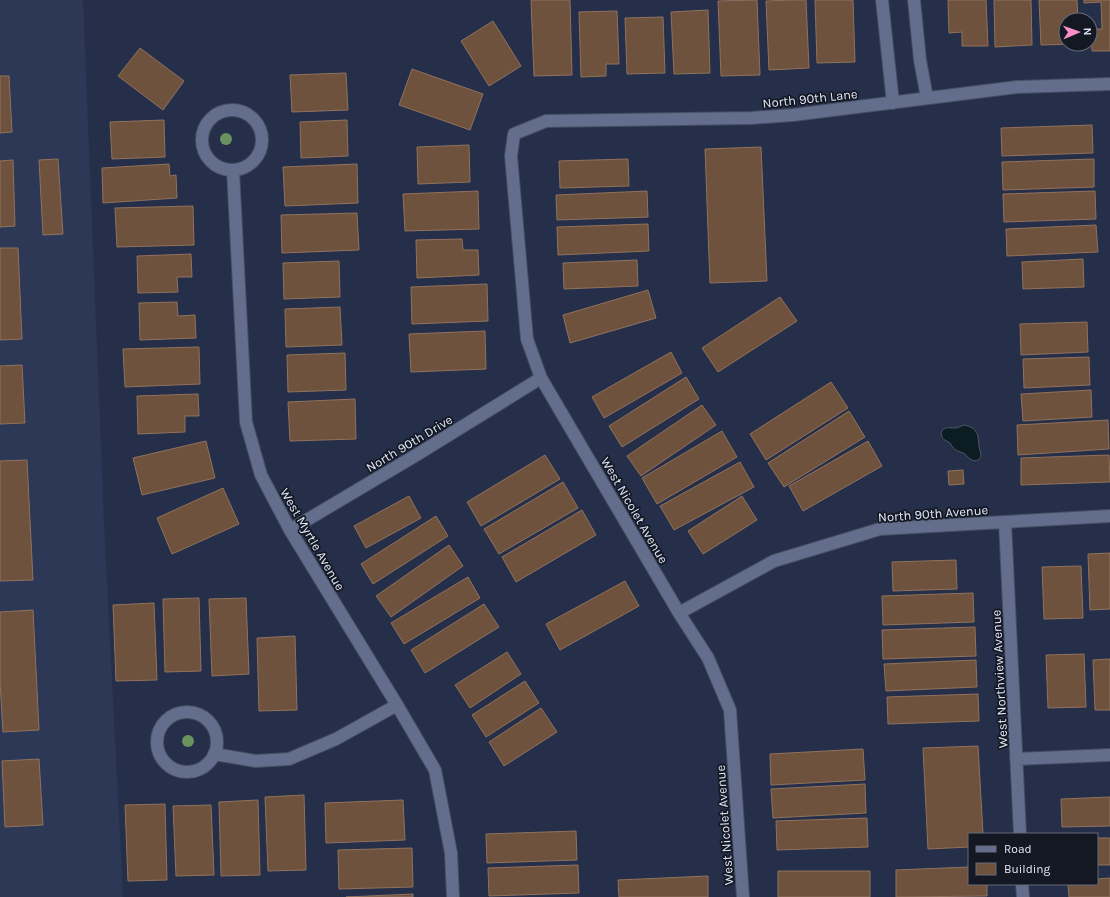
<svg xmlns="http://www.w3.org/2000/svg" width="1110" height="897" viewBox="0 0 1110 897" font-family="Karla,sans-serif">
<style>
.built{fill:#2d3857}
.water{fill:#0b1d22;stroke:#4c5a62}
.building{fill:#6e523e;stroke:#90725d}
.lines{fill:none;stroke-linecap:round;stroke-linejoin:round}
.street-casing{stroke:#464d63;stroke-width:14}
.street{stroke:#636e8c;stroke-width:12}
.tree{fill:#6a9260}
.labels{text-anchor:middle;stroke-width:3.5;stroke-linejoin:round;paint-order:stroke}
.street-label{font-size:13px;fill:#e2e8f9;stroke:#131823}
</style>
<rect width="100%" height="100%" fill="#262f49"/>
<path class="built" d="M 0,0 L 83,0 L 104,522 L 123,897 L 0,897 Z"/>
<path class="water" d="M 964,425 C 978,428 978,434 979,446 C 979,451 984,456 978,460 C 976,461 974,461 972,460 C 969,459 967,456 965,454 C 957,450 955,452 950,443 C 945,440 942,440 941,433 C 944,426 948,428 955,428 C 958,428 961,426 964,425 Z"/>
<path class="building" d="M 531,0 L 570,0 L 572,75 L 534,76 Z
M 757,0 L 760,75 L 721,76 L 718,1 Z
M 792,0 L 806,0 L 809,68 L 769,70 L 766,1 Z
M 815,0 L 853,0 L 855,62 L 817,63 Z
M 948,0 L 986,0 L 988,46 L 962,46 L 962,32 L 949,33 Z
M 994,0 L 1031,0 L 1032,45 L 995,47 Z
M 1039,0 L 1077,0 L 1078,20 L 1066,20 L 1066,44 L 1075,44 L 1041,45 Z
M 1084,0 L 1110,0 L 1110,51 L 1092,51 L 1091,29 L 1102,29 L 1101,2 L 1084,3 Z
M 708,10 L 710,73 L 674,74 L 671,12 Z
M 617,11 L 619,64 L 606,64 L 606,76 L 581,77 L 579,12 Z
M 663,17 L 665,73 L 627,74 L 625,18 Z
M 493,21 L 521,66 L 489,86 L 461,41 Z
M 140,48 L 184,81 L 163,110 L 118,76 Z
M 412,69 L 483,94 L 470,130 L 399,105 Z
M 346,73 L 348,110 L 292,112 L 290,75 Z
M 0,76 L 9,76 L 12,132 L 0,133 Z
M 164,120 L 165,157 L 112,159 L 110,122 Z
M 347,120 L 348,156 L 301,158 L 300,122 Z
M 1092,125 L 1093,153 L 1002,156 L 1001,128 Z
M 469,145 L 470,182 L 418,184 L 417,147 Z
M 761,147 L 767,281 L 710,283 L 705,149 Z
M 58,159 L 63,234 L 43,235 L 39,160 Z
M 628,159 L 629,186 L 560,188 L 559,161 Z
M 1094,159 L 1094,187 L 1003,190 L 1002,162 Z
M 13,160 L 15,226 L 0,227 L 0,161 Z
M 169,164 L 170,176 L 176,175 L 177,198 L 103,203 L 102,168 Z
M 357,164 L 358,203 L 285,206 L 283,167 Z
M 478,191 L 479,229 L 405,231 L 403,194 Z
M 647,191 L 648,217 L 557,220 L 556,195 Z
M 1095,191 L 1096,219 L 1004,222 L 1003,194 Z
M 193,206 L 194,245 L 117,247 L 115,208 Z
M 357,213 L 359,250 L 282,253 L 281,215 Z
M 648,224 L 649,251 L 558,255 L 557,227 Z
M 1096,225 L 1098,252 L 1007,256 L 1006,229 Z
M 462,239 L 463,250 L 478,250 L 479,275 L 417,278 L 416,240 Z
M 0,248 L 18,248 L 22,339 L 0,340 Z
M 191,254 L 192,277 L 177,277 L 178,292 L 138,293 L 137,256 Z
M 1083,259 L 1084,287 L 1023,289 L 1022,262 Z
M 637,260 L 638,286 L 564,289 L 563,263 Z
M 339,261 L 340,297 L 284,299 L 283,263 Z
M 487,284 L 488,321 L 412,324 L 411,287 Z
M 648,290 L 656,318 L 570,343 L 563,315 Z
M 780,297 L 797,321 L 718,372 L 702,348 Z
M 177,302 L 178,316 L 195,315 L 196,338 L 140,340 L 139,303 Z
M 340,307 L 342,345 L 286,347 L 285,309 Z
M 1087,322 L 1088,352 L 1021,355 L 1020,324 Z
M 485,331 L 486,369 L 411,372 L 409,334 Z
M 199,347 L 200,384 L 125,387 L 123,349 Z
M 671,352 L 682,373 L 604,418 L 592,397 Z
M 345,353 L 346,390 L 288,392 L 287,355 Z
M 1089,357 L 1090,385 L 1024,388 L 1023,359 Z
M 22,365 L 25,423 L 0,424 L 0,366 Z
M 686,377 L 699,399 L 622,447 L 609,426 Z
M 831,382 L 848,408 L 766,460 L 750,434 Z
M 1091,390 L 1092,417 L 1023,421 L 1021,394 Z
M 198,394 L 199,416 L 185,416 L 185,432 L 138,434 L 137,396 Z
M 355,399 L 356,439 L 290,441 L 288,402 Z
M 702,405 L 716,425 L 641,476 L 627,456 Z
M 849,411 L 865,437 L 784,487 L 768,463 Z
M 1108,420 L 1109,449 L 1018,455 L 1017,425 Z
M 722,431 L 737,457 L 657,504 L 642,478 Z
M 206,441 L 215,478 L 142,495 L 133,458 Z
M 868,441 L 882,466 L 803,511 L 789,486 Z
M 545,455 L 560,479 L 481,526 L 467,502 Z
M 1109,455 L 1110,482 L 1021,485 L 1021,458 Z
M 27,460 L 33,580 L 0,581 L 0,461 Z
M 740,462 L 754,487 L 674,530 L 660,506 Z
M 963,470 L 964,484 L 949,485 L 948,471 Z
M 563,482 L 578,508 L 499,554 L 484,529 Z
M 223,488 L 239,524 L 172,554 L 157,518 Z
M 409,496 L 421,518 L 366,548 L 354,526 Z
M 742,496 L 757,520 L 703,554 L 688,531 Z
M 582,510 L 596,535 L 516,582 L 502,557 Z
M 436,516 L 448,536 L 373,584 L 361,564 Z
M 449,545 L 463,566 L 391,617 L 376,596 Z
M 1110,553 L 1110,609 L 1090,610 L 1088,554 Z
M 956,560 L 957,589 L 893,591 L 892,562 Z
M 1081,566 L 1083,618 L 1044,619 L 1042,567 Z
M 468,577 L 480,598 L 404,644 L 391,623 Z
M 625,581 L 639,606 L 560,650 L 546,624 Z
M 973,593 L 974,622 L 883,625 L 882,596 Z
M 199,598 L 201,671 L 165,672 L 163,599 Z
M 246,598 L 249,674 L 212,676 L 209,599 Z
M 154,603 L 157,680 L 116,681 L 113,605 Z
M 484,604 L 499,627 L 425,673 L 411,650 Z
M 33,610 L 39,730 L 3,732 L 0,682 L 0,612 Z
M 975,627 L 976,656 L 883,659 L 882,630 Z
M 295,636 L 297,710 L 259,711 L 257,638 Z
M 507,652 L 521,674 L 470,708 L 455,685 Z
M 1084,654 L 1086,707 L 1048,708 L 1046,655 Z
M 1110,659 L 1110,710 L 1095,710 L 1093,660 Z
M 976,660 L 977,687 L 886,691 L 884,664 Z
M 525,681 L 539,703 L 486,737 L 472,715 Z
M 978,694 L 979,721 L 888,724 L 887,697 Z
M 541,708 L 557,732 L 504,766 L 489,742 Z
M 978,746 L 983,834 L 969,834 L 969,847 L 928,849 L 923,748 Z
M 863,749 L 865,780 L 771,785 L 770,754 Z
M 39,759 L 43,825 L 5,827 L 2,761 Z
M 865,784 L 866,813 L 773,818 L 771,789 Z
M 304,795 L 306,870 L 268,871 L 265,797 Z
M 1110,797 L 1110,826 L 1062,827 L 1061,799 Z
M 258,800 L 260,875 L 221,876 L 219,802 Z
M 403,800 L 405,840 L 326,843 L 325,803 Z
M 165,804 L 167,880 L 128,881 L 125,805 Z
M 211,805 L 214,875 L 176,876 L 173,806 Z
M 867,818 L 868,847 L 777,850 L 776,821 Z
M 576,831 L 577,860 L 487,863 L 486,834 Z
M 1097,838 L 1110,838 L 1110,865 L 1097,865 Z
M 412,848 L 413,887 L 339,889 L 338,850 Z
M 578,865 L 579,893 L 489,896 L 488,868 Z
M 969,867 L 969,884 L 987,884 L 987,896 L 896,897 L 896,870 Z
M 778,871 L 870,871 L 870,897 L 778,897 Z
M 708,876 L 708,897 L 619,897 L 618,880 Z
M 1110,878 L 1110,897 L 1069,897 L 1068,884 L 1097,884 L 1097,879 Z
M 413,894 L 413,897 L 346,897 Z"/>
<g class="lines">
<defs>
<path id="street" d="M 882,0 L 893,103
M 914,0 L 920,60 L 927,98
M202 140a30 30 0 1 1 60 0a30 30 0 1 1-60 0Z
M 233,170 L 246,422 L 261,475 L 290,530 L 397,705 L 435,770 L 451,853 L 453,897
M 1005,522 L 1020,834
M 290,530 L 418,454 L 541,378
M 679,613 L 774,561 L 880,529 L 1110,516
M157 742a30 30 0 1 1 60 0a30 30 0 1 1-60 0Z
M 214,754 L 256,761 L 289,759 L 336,739 L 397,705
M 1016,759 L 1110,755
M 1022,884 L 1023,897
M 743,897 L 730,710 L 708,658 L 679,613 L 541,378 L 527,339 L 511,156 L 514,134 L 546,121 L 751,118 L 793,115 L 1017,87 L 1110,84"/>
</defs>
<use href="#street" class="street-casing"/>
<use href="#street" class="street"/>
</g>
<g class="tree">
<circle cx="226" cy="139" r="6"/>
<circle cx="188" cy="741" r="6"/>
</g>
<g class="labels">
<g class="street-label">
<text transform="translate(810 98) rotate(-6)" y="5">North 90th Lane</text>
<text transform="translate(409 443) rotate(-31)" y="5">North 90th Drive</text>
<text transform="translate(635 510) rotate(60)" y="5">West Nicolet Avenue</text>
<text transform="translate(933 513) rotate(-4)" y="5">North 90th Avenue</text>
<text transform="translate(313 539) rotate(60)" y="5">West Myrtle Avenue</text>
<text transform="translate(999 679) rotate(-93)" y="5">West Northview Avenue</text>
<text transform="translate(724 825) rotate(-94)" y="5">West Nicolet Avenue</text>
</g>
</g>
<rect x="968" y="833" width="130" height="52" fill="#131823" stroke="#666b79"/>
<rect x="976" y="846" width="20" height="6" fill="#636e8c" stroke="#666b79"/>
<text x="1004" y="853" font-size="12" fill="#e2e8f9">Road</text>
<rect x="976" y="863" width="20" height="12" fill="#6e523e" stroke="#666b79"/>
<text x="1004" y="873" font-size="12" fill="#e2e8f9">Building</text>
<g transform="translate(1078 32) rotate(88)"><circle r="19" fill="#131823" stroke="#666b79"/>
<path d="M0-3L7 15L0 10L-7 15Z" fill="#fa8fc8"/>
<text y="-6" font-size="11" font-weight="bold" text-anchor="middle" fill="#e2e8f9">N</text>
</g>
</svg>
